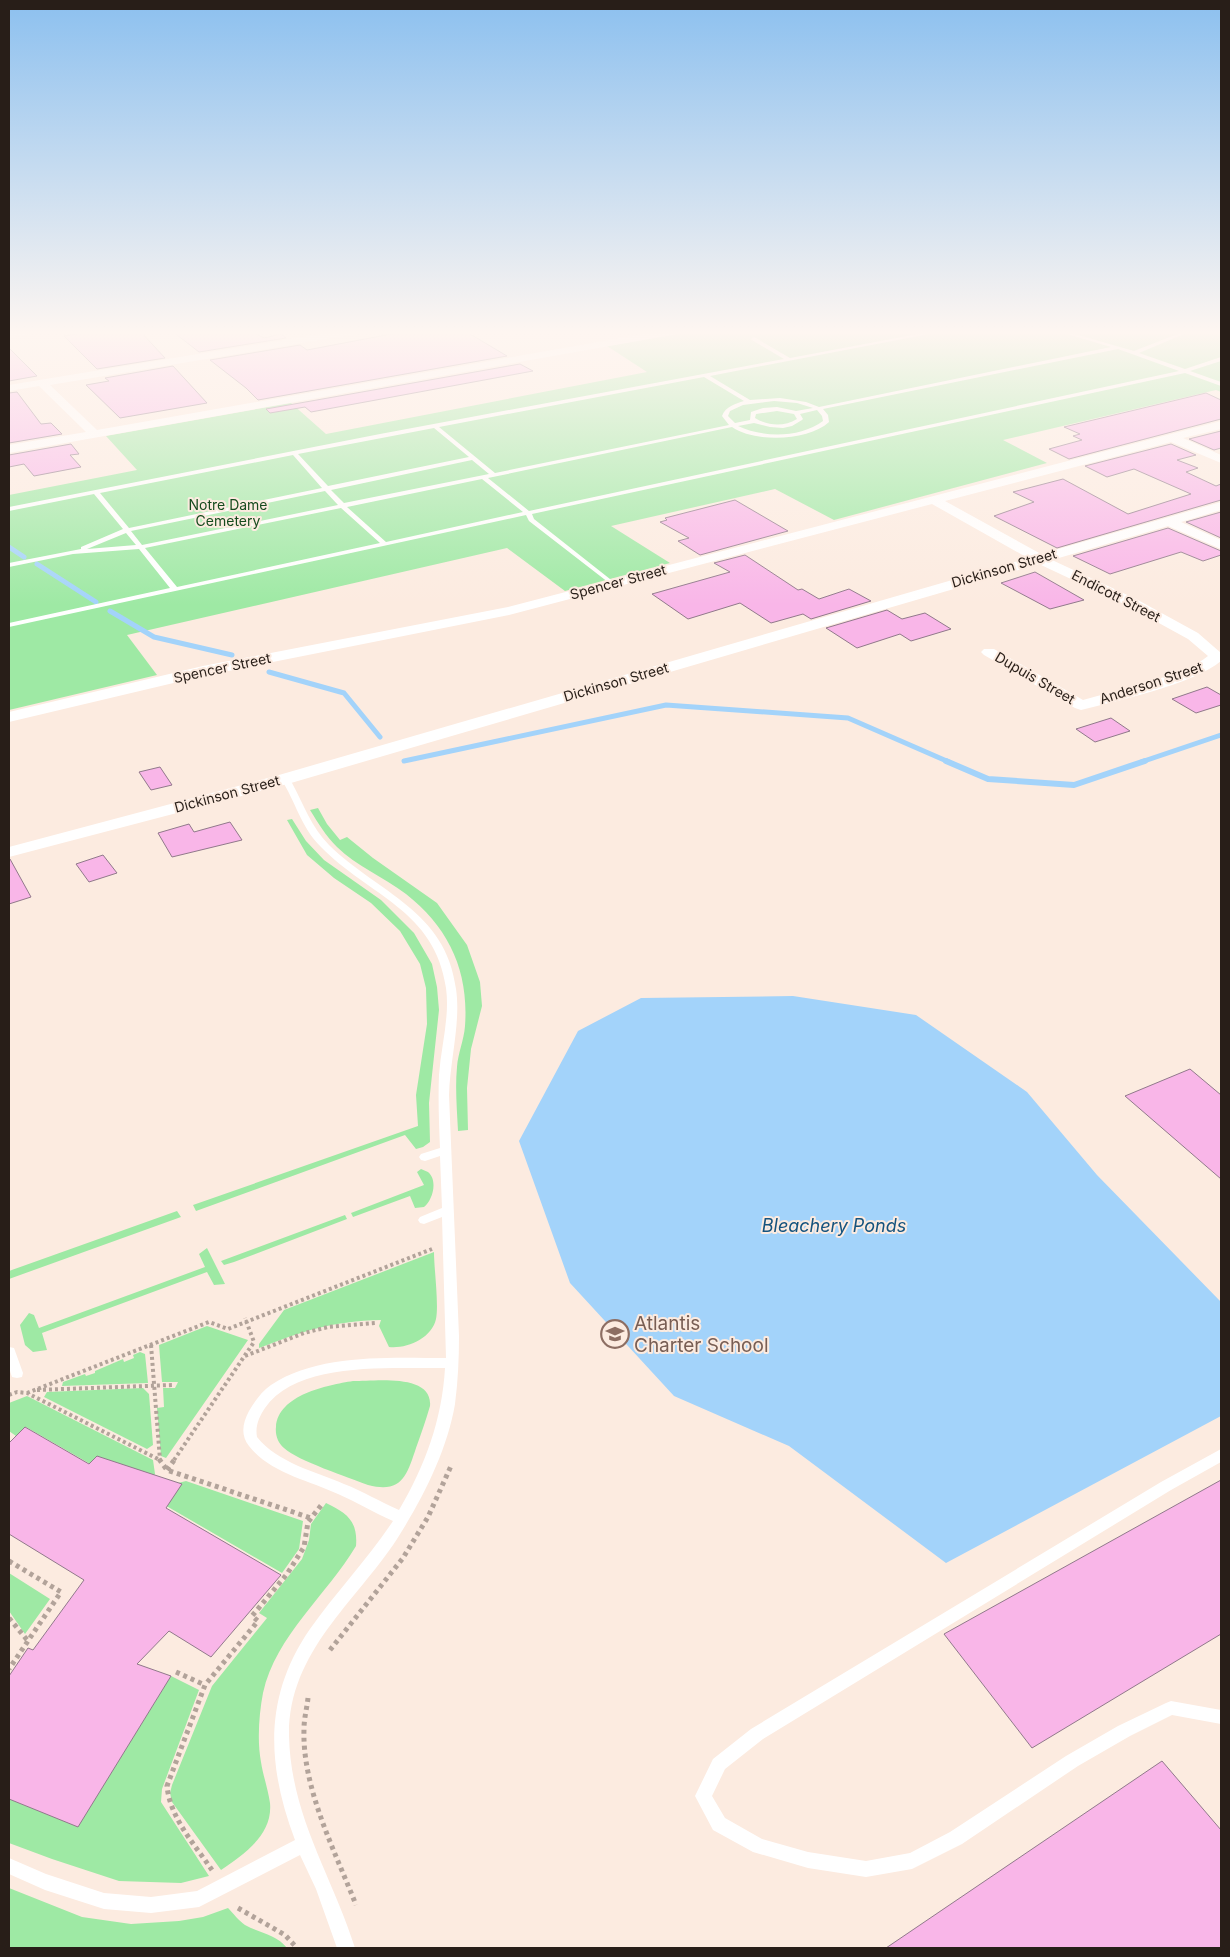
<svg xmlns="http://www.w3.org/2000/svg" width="1230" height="1957" viewBox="0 0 1230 1957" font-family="Inter,sans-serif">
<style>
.green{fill:#9ee9a4}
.water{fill:#a3d3fa}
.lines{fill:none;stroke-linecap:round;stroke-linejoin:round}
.stream-far1{stroke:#a3d3fa;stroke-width:5}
.stream{stroke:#a3d3fa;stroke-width:6}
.building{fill:#f9b6e8;stroke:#91798b}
.path-far1{stroke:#b2a39a;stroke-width:4;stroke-dasharray:3 3;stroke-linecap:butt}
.path{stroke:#b2a39a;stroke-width:5;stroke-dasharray:4 4;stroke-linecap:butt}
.lane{fill:#fff;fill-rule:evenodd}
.street{fill:#fff;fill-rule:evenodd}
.labels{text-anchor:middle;stroke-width:4;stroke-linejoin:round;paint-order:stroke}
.far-park-label{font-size:14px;fill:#164b1e;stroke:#fcebe0}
.far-street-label{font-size:14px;fill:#281e18;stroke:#fcebe0}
.water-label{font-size:18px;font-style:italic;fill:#15537e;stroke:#fcebe0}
.near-education-label{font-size:19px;fill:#785e54;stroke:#fcebe0;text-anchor:start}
</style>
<rect width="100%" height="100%" fill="#fcebe0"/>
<path class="green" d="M 694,331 L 1221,331 L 1221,392 L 1216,390 L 1003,440 L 1047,463 L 834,520 L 775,489 L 611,526 L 670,563 L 565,591 L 507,548 L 127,635 L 157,675 L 9,710 L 9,495 L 137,470 L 106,436 L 291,403 L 326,434 L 647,372 L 607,346 Z
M 318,808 L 327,824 L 340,840 L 347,837 L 373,858 L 437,903 L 467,945 L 480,982 L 482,1006 L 471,1049 L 467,1088 L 468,1130 L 458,1131 C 457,1110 455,1088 457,1067 C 458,1053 464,1040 465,1026 C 469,971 449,928 406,894 C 384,877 356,866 337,847 C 326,836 318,823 310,810 Z
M 292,819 L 306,841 L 324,860 L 381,900 L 414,933 L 432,964 L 437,987 L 439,1010 L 429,1103 L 430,1142 L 423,1147 L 416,1149 L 405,1135 L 196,1211 L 193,1205 L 418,1126 L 416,1095 L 427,1024 L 426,988 L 420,964 L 400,931 L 371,903 L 334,878 L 307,855 L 287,820 Z
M 421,1169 L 428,1172 C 438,1180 433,1200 424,1207 L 415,1208 L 410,1196 L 353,1217 L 351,1213 L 424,1185 L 417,1172 Z
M 177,1211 L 181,1217 L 9,1279 L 9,1271 Z
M 345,1215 L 347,1219 L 234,1262 L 224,1265 L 221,1261 Z
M 207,1248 L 225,1284 L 214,1285 L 207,1272 L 42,1333 L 47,1350 L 33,1352 L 25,1345 L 20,1325 L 29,1313 L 34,1315 L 39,1328 L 205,1267 L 199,1254 Z
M 434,1252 C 434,1269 439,1304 436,1319 C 432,1338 407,1349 389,1347 L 379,1326 L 381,1320 C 333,1321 303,1331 259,1348 L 259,1344 L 284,1310 Z
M 207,1326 L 248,1340 L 166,1458 L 161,1456 L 157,1408 L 164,1407 L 163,1388 L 175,1388 L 178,1382 L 162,1382 L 159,1345 Z
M 140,1352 L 145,1354 L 148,1383 L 62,1386 L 63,1382 L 85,1374 L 86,1376 L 95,1373 L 95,1371 L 123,1359 L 124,1362 L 134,1358 L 133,1355 Z
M 353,1381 C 375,1381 433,1373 430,1406 C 426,1420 421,1434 416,1448 C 407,1475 402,1494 368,1485 C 348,1477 298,1461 284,1448 C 278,1443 275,1435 276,1427 C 278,1395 327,1385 353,1381 Z
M 143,1388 L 149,1394 L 153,1445 L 147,1449 L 44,1397 L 47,1392 Z
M 27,1396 L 153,1460 L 155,1474 L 139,1492 L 26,1427 L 16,1436 L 9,1431 L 9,1403 Z
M 186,1481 L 303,1521 L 299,1549 L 282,1573 L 163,1504 L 178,1483 Z
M 326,1503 C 347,1513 358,1521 356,1546 C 327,1595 276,1635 263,1693 C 259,1714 257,1741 261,1762 C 263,1775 268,1789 270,1803 C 273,1835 244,1854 221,1870 L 172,1802 L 170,1793 L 172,1785 L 212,1686 L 267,1618 L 259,1613 L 302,1559 L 309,1540 L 311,1524 Z
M 9,1573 L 50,1599 L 25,1634 L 9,1611 Z
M 171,1676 L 199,1690 L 162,1789 L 161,1802 L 209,1876 L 181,1883 L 119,1881 L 52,1859 L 9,1843 L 9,1799 L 78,1826 Z
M 9,1888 L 82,1917 L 131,1924 L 179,1921 L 203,1917 L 228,1908 C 233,1913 239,1921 245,1925 C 259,1933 277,1935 287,1948 L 9,1948 Z"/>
<path class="water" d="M 793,996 L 916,1015 L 1027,1092 L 1097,1175 L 1221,1302 L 1221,1416 L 946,1563 L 789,1446 L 674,1396 L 570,1283 L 519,1141 L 578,1031 L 641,998 Z"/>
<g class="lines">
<path class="stream-far1" d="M 9,547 L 24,557
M 37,564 L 96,602
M 110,611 L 154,637 L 232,655
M 269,672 L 344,693 L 380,737
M 404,761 L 666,705 L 848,718 L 949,762
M 1141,762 L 1221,735"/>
<path class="stream" d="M 946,761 L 988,779 L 1074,785 L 1145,761"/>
</g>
<path class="building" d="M 94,331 L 140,331 L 165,358 L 97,369 L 64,336 Z
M 172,331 L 251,331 L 264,338 L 281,334 L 286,338 L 199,352 Z
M 407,331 L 465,331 L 507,356 L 258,400 L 246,388 L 210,360 L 300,345 L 307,350 Z
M 9,348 L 37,376 L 9,381 Z
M 520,364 L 533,371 L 311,412 L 305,407 L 270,413 L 266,409 Z
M 173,366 L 207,403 L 120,418 L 86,385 L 109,381 L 105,378 Z
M 17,392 L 41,424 L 51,423 L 62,434 L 9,443 L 9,393 Z
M 1206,393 L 1221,400 L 1221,419 L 1069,459 L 1049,449 L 1082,440 L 1073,436 L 1080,434 L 1064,427 Z
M 1221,431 L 1221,448 L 1214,450 L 1189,439 Z
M 71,444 L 79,454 L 70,455 L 81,467 L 34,476 L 24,464 L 9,467 L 9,455 Z
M 1171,444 L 1196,455 L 1177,460 L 1198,468 L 1186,472 L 1216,486 L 1221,484 L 1221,500 L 1057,548 L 994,516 L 1034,502 L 1013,492 L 1063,479 L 1128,514 L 1191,494 L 1134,469 L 1107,477 L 1085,466 Z
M 735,500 L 788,531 L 700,555 L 678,541 L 689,538 L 660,522 L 667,520 L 665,518 Z
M 1221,512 L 1221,538 L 1186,522 Z
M 1168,528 L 1221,551 L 1221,555 L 1203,561 L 1181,552 L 1110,574 L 1073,556 Z
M 745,555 L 798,590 L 802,589 L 819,599 L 849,589 L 871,601 L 811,619 L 803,614 L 771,623 L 740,603 L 688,619 L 652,594 L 730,572 L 714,563 Z
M 1035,572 L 1084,600 L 1050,609 L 1001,583 Z
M 887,610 L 902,619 L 925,613 L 951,629 L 911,641 L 900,634 L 857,648 L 826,628 Z
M 1207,687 L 1221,695 L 1221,705 L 1196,713 L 1172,699 Z
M 1111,718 L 1130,731 L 1095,742 L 1076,729 Z
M 160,767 L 172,785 L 151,790 L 139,772 Z
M 230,822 L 242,840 L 172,857 L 158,833 L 189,824 L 194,832 Z
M 103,855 L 117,873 L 89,882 L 76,864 Z
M 9,859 L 10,859 L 31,897 L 9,904 Z
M 1190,1069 L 1221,1095 L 1221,1179 L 1125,1096 Z
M 25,1427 L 89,1464 L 97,1456 L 182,1484 L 166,1508 L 281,1575 L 211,1657 L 169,1631 L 137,1664 L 171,1676 L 78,1827 L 9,1799 L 9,1676 L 28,1648 L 33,1650 L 84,1580 L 9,1534 L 9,1443 Z
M 1221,1480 L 1221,1634 L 1032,1748 L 944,1634 Z
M 1162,1761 L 1221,1830 L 1221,1948 L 886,1948 Z"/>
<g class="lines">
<path class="path-far1" d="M 151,1345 L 160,1460
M 245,1356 L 304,1333 L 328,1327 L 376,1323
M 37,1390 L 173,1385
M 27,1393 L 209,1322 L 228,1329 L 432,1249
M 9,1395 L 17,1392 L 27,1393 L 158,1459
M 174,1460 L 254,1342 L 245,1318"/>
<path class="path" d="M 159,1459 L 167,1470 L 311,1518
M 167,1470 L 175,1459
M 9,1561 L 61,1592 L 9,1669
M 9,1618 L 28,1641
M 330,1650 L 403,1558 L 428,1517 L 451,1466
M 176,1672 L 205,1685
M 308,1698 C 307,1708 304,1718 304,1729 C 302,1788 335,1851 356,1905
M 212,1870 C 195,1845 170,1818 167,1786 L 205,1685 L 258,1621 L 252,1616 L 287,1574 L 304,1547 L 308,1522 L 323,1503
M 238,1908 L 285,1935 L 297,1948"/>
<path class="lane" d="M 934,331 L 944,331 L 710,376 L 750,400 L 780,398 L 806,402 L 819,407 L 1111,347 L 1057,331 L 1064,331 L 1134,351 L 1185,331 L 1191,331 L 1139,353 L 1185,369 L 1221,357 L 1221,361 L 1190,371 L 1221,382 L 1221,386 L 1185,373 L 532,514 L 534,519 L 615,583 L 615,585 L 613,586 L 529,521 L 526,515 L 9,627 L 9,623 L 170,588 L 139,549 L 73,554 L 9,567 L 9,563 L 81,549 L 81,547 L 123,529 L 94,494 L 9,511 L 9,507 L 380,434 L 784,359 L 752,340 L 751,339 L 754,337 L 790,358 ZM 1118,349 L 1179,371 L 529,511 L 488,478 L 732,427 C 755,443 809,441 829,422 L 828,415 L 823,409 ZM 704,377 L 744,401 C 735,404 726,406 722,416 L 729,425 L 495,473 L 439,427 ZM 774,401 L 797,403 L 813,408 L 796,411 L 777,407 L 763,408 L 751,412 L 750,420 L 735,423 L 728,416 L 730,411 L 743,405 ZM 817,410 L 822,416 L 823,421 C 800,438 763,438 738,426 L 754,423 L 770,427 L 783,428 L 792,426 L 802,420 L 803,419 L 800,414 ZM 777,411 L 794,414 L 797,419 C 784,427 768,426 755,418 L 756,414 ZM 434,428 L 469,457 L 328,486 L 298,454 ZM 293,455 L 322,488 L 129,528 L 100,493 ZM 472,460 L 489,474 L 344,503 L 331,490 ZM 482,479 L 523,512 L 386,542 L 347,507 ZM 325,491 L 338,505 L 142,545 L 131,531 ZM 341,508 L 380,543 L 177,587 L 145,548 ZM 126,533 L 136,545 L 87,549 Z
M 285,776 L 288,777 L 292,783 C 304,805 311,827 329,845 C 378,893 446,910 456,989 C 461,1022 450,1060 449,1095 L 459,1336 C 459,1358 458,1381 455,1404 C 447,1451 423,1498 397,1539 C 355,1603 288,1652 289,1736 C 291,1817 332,1875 355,1948 L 337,1948 L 316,1889 L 300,1855 L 199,1907 L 151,1913 L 104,1909 L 45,1890 L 9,1874 L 9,1858 L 46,1874 L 104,1893 L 151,1897 L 197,1891 L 295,1840 C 267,1766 263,1697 310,1629 C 336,1592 368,1559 393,1521 C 374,1513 357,1502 338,1494 C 308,1480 270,1473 249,1446 C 240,1435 243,1422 249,1411 C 255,1401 262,1391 271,1385 C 319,1353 391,1358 446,1358 L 442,1217 L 424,1224 L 420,1223 L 418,1220 L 420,1217 L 442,1208 L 440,1156 L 425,1161 L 421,1160 L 419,1157 L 421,1154 L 440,1148 C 439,1124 438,1099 439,1075 C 441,1046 450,1017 446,988 C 435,910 369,896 321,847 C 300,826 296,802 281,779 ZM 445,1368 C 442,1420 425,1466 399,1510 C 380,1502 363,1491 344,1484 C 314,1471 278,1463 257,1437 C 255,1426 259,1417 265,1408 C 298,1360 393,1369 445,1368 Z
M 9,1347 L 14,1348 L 23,1373 L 22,1377 L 17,1378 L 12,1377 C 8,1367 8,1357 9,1347 Z
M 1221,1449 L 1221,1462 L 1171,1490 L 763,1739 L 725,1769 L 712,1796 L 725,1818 L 762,1839 L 808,1852 L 866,1861 L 910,1853 L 950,1832 L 1066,1756 L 1118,1726 L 1166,1703 L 1171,1701 L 1221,1710 L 1221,1724 L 1172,1715 L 1130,1736 L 1078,1766 L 962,1844 L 912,1869 L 866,1877 L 808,1868 L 753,1852 L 713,1830 L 695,1796 L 713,1759 L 751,1729 L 1161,1482 Z"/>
<path class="street" d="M 9,331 L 37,331 L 32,334 L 9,337 Z
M 339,331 L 361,331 L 356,334 L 50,385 L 97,430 L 661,331 L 682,331 L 677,334 L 9,453 L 9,445 L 86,432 L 39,386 L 9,391 L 9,385 Z
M 1221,421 L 1221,429 L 1183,438 L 1221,455 L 1221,463 L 1171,442 L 945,501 L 1041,554 L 1221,502 L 1221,510 L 1181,522 L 1221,540 L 1221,549 L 1168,526 L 1052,560 L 1136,599 L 1198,633 L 1221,653 L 1221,661 C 1194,684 1117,701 1081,710 L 1075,708 L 984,655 L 981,652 L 984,649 L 994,649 L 1083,700 C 1115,691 1184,676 1208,656 L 1188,639 L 1126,605 L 1039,564 L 291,783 L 9,857 L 9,847 L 279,775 L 1028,558 L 932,504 L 509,615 L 203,676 L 9,722 L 9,712 L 203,666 L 508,607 Z"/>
</g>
<linearGradient id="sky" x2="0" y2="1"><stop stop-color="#8cc0ef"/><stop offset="0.55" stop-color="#fef6f1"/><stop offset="1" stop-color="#fef6f1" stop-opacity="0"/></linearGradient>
<rect width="1230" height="605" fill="url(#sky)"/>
<defs>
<symbol id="school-ring" viewBox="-11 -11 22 22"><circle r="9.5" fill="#fcebe0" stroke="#8d6e63" stroke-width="1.5"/><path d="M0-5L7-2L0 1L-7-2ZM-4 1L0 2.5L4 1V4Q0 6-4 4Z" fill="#8d6e63"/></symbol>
</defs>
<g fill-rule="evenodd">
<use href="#school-ring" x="599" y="1318" width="32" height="32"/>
</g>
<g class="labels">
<g class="far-park-label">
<text x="228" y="510">Notre Dame<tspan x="228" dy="16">Cemetery</tspan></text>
</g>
<g class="far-street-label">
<text transform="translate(1004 568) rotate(-16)" y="5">Dickinson Street</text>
<text transform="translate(618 582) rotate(-15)" y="5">Spencer Street</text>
<text transform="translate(1116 596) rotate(27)" y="5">Endicott Street</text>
<text transform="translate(222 668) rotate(-12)" y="5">Spencer Street</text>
<text transform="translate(1035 678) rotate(30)" y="5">Dupuis Street</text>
<text transform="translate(616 682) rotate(-16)" y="5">Dickinson Street</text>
<text transform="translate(1151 683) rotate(-18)" y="5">Anderson Street</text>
<text transform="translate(227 794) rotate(-15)" y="5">Dickinson Street</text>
</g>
<g class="water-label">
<text x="834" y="1232">Bleachery Ponds</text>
</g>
<g class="near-education-label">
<text x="634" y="1330">Atlantis<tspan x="634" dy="22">Charter School</tspan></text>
</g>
</g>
<rect width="1230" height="1957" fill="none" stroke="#281e18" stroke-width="20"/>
</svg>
